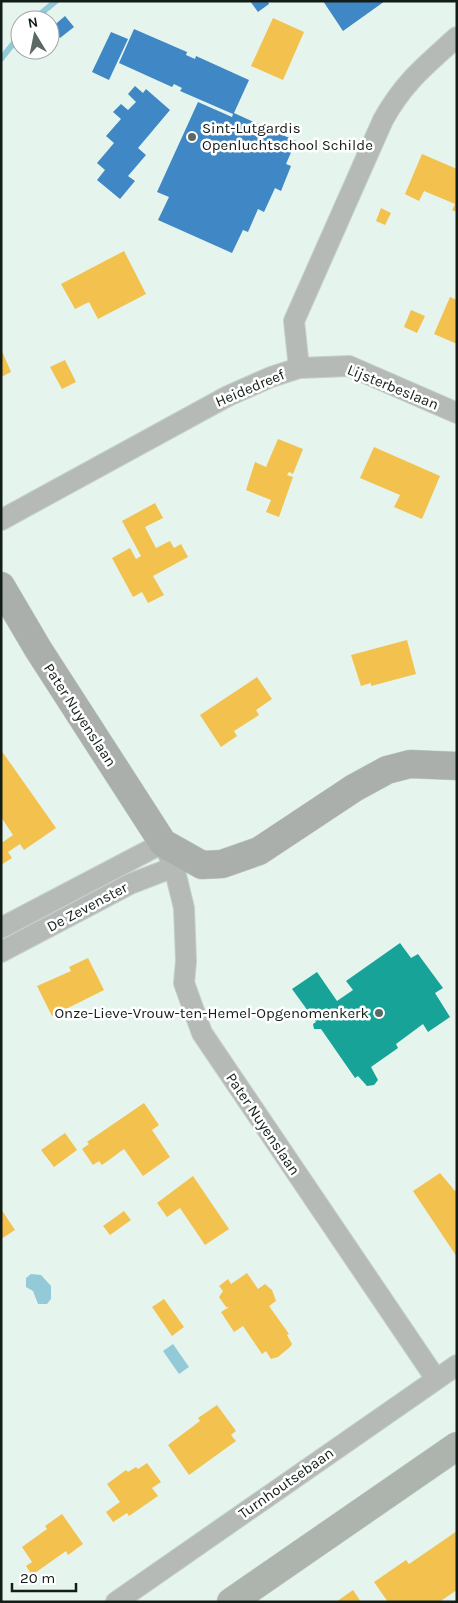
<svg xmlns="http://www.w3.org/2000/svg" width="458" height="1603" viewBox="0 0 458 1603" font-family="Karla,sans-serif">
<style>
.water{fill:#94c9d7}
.homes{fill:#f2c14e}
.schools{fill:#3f88c5}
.public{fill:#17a398}
.lines{fill:none;stroke-linecap:round;stroke-linejoin:round}
.stream{stroke:#94c9d7;stroke-width:6}
.street-casing{stroke:#c5d1cb;stroke-width:22}
.secondary-casing{stroke:#c5d1cb;stroke-width:29}
.primary-casing{stroke:#c5d1cb;stroke-width:29}
.street{stroke:#b6bab7;stroke-width:20}
.secondary{stroke:#aaafab;stroke-width:28}
.primary{stroke:#acb4ad;stroke-width:28}
.poi-dot{fill:#5c6963;stroke:#fff;stroke-width:2}
.labels{text-anchor:middle;stroke-width:5;stroke-linejoin:round;paint-order:stroke}
.poi-label{font-size:15px;fill:#121d18;stroke:#fff;text-anchor:start}
.street-label{font-size:15px;fill:#121d18;stroke:#fff}
</style>
<rect width="100%" height="100%" fill="#e5f5ed"/>
<path class="water" d="M 31,1274 L 41,1275 L 51,1286 L 51,1299 L 47,1304 L 38,1304 L 33,1291 L 26,1287 L 26,1278 Z
M 173,1344 L 189,1367 L 179,1374 L 163,1351 Z"/>
<path class="homes" d="M 273,18 L 304,32 L 283,80 L 251,66 Z
M 422,154 L 457,169 L 457,212 L 452,210 L 455,204 L 424,191 L 419,201 L 405,194 Z
M 381,208 L 391,213 L 385,225 L 376,221 Z
M 124,251 L 146,294 L 98,319 L 89,302 L 75,309 L 61,284 Z
M 450,297 L 457,300 L 457,344 L 434,334 Z
M 411,310 L 425,316 L 417,333 L 404,327 Z
M 1,349 L 11,372 L 1,377 Z
M 65,360 L 76,382 L 62,389 L 50,367 Z
M 278,439 L 303,449 L 293,474 L 289,472 L 287,475 L 293,477 L 279,517 L 266,512 L 271,500 L 246,490 L 255,462 L 266,467 Z
M 374,447 L 440,476 L 422,519 L 394,507 L 400,495 L 360,478 Z
M 155,503 L 163,518 L 145,527 L 156,548 L 170,541 L 174,548 L 181,544 L 188,557 L 153,576 L 164,595 L 148,603 L 142,592 L 133,597 L 112,558 L 130,548 L 136,559 L 141,556 L 122,521 Z
M 407,640 L 416,674 L 371,686 L 371,683 L 361,686 L 351,655 Z
M 257,677 L 272,699 L 256,710 L 259,715 L 234,731 L 237,736 L 221,747 L 200,715 Z
M 1,750 L 56,828 L 24,850 L 20,844 L 8,852 L 12,858 L 1,865 L 1,840 L 3,842 L 13,835 L 1,817 Z
M 88,958 L 104,990 L 52,1016 L 37,986 L 71,971 L 69,967 Z
M 144,1103 L 159,1125 L 152,1130 L 170,1157 L 143,1176 L 124,1149 L 102,1165 L 99,1161 L 93,1165 L 82,1149 L 89,1144 L 87,1142 Z
M 65,1133 L 77,1150 L 54,1167 L 41,1150 Z
M 440,1173 L 455,1191 L 457,1190 L 457,1257 L 413,1191 Z
M 193,1176 L 229,1229 L 205,1245 L 180,1208 L 167,1217 L 157,1203 Z
M 1,1209 L 15,1230 L 1,1239 Z
M 124,1211 L 131,1220 L 110,1235 L 103,1226 Z
M 247,1273 L 258,1289 L 265,1284 L 272,1290 L 276,1301 L 269,1306 L 289,1334 L 287,1335 L 292,1344 L 290,1347 L 278,1357 L 271,1359 L 266,1351 L 262,1354 L 243,1326 L 234,1332 L 221,1312 L 229,1307 L 226,1307 L 219,1297 L 223,1291 L 219,1286 L 228,1279 L 231,1284 Z
M 164,1299 L 184,1327 L 172,1336 L 152,1307 Z
M 217,1405 L 236,1431 L 231,1435 L 236,1441 L 189,1475 L 168,1445 L 200,1421 L 198,1418 Z
M 147,1463 L 161,1482 L 152,1488 L 158,1496 L 129,1516 L 127,1513 L 113,1522 L 106,1512 L 120,1502 L 107,1484 L 126,1470 L 128,1472 L 136,1467 L 138,1469 Z
M 62,1514 L 83,1544 L 68,1555 L 66,1551 L 32,1575 L 26,1566 L 32,1562 L 22,1547 L 47,1529 L 45,1526 Z
M 457,1531 L 457,1590 L 439,1602 L 388,1602 L 374,1582 L 406,1560 L 409,1564 Z
M 353,1590 L 361,1602 L 336,1602 Z"/>
<path class="schools" d="M 250,1 L 268,1 L 269,4 L 258,12 Z
M 323,1 L 385,1 L 343,31 Z
M 65,16 L 74,27 L 60,38 L 51,28 Z
M 134,29 L 187,52 L 186,55 L 195,59 L 196,56 L 249,80 L 234,113 L 296,141 L 286,164 L 291,166 L 281,191 L 275,188 L 264,212 L 258,209 L 248,232 L 243,230 L 232,253 L 158,220 L 169,197 L 157,192 L 198,102 L 232,117 L 233,114 L 180,91 L 182,88 L 174,84 L 172,87 L 119,63 Z
M 111,32 L 128,39 L 109,80 L 92,72 Z
M 135,86 L 143,93 L 146,89 L 170,110 L 138,148 L 146,155 L 128,176 L 135,181 L 120,199 L 97,180 L 105,170 L 97,163 L 114,143 L 106,136 L 121,119 L 113,112 L 121,104 L 128,110 L 136,102 L 128,94 Z"/>
<path class="public" d="M 400,943 L 411,958 L 418,954 L 443,988 L 435,993 L 450,1017 L 428,1032 L 423,1024 L 396,1044 L 398,1048 L 371,1067 L 378,1080 L 374,1085 L 367,1086 L 358,1076 L 355,1078 L 321,1029 L 314,1029 L 313,1024 L 316,1022 L 292,989 L 317,972 L 337,1001 L 353,990 L 346,981 Z"/>
<g class="lines">
<path class="stream" d="M 33,20 L 56,1
M 1,59 L 20,35"/>
<defs>
<path id="street" d="M 299,368 L 294,321 L 383,120 C 404,82 425,66 457,37
M 1,520 L 228,396 L 271,377 L 299,368 L 349,366 L 457,413
M 1,928 L 163,843 L 174,867 L 184,908 L 186,961 L 184,983 L 202,1033 L 436,1379
M 1,952 L 130,884 L 174,867
M 116,1602 L 457,1365"/>
<path id="secondary" d="M 1,586 L 38,649 L 163,843 L 202,865 L 222,864 L 259,851 L 354,788 L 387,770 L 410,764 L 457,766"/>
<path id="primary" d="M 231,1602 L 457,1446"/>
</defs>
<use href="#street" class="street-casing"/>
<use href="#secondary" class="secondary-casing"/>
<use href="#primary" class="primary-casing"/>
<use href="#street" class="street"/>
<use href="#secondary" class="secondary"/>
<use href="#primary" class="primary"/>
</g>
<g class="poi-dot">
<circle cx="192" cy="137" r="5"/>
<circle cx="379" cy="1013" r="5"/>
</g>
<g class="labels">
<g class="poi-label">
<text x="202" y="133">Sint-Lutgardis<tspan x="202" dy="17">Openluchtschool Schilde</tspan></text>
<text x="369" y="1018" text-anchor="end">Onze-Lieve-Vrouw-ten-Hemel-Opgenomenkerk</text>
</g>
<g class="street-label">
<text transform="translate(393 387) rotate(22)" y="5">Lijsterbeslaan</text>
<text transform="translate(250 388) rotate(-23)" y="5">Heidedreef</text>
<text transform="translate(80 715) rotate(57)" y="5">Pater Nuyenslaan</text>
<text transform="translate(87 907) rotate(-28)" y="5">De Zevenster</text>
<text transform="translate(263 1124) rotate(56)" y="5">Pater Nuyenslaan</text>
<text transform="translate(286 1483) rotate(-35)" y="5">Turnhoutsebaan</text>
</g>
</g>
<rect width="458" height="1603" fill="none" stroke="#121d18" stroke-width="5"/>
<g transform="translate(35 35) rotate(350)"><circle r="24" fill="#ffffff" stroke="#a0a5a3"/>
<path d="M0-4L9 19L0 12L-9 19Z" fill="#5c6963"/>
<text y="-8" font-size="14" font-weight="bold" text-anchor="middle" fill="#121d18">N</text>
</g>
<path d="M12 1583v8h64v-8" fill="none" stroke="#121d18" stroke-width="2.5"/>
<text x="20" y="1583" font-size="15" fill="#121d18" stroke="#ffffff" stroke-width="4" paint-order="stroke">20 m</text>
</svg>
